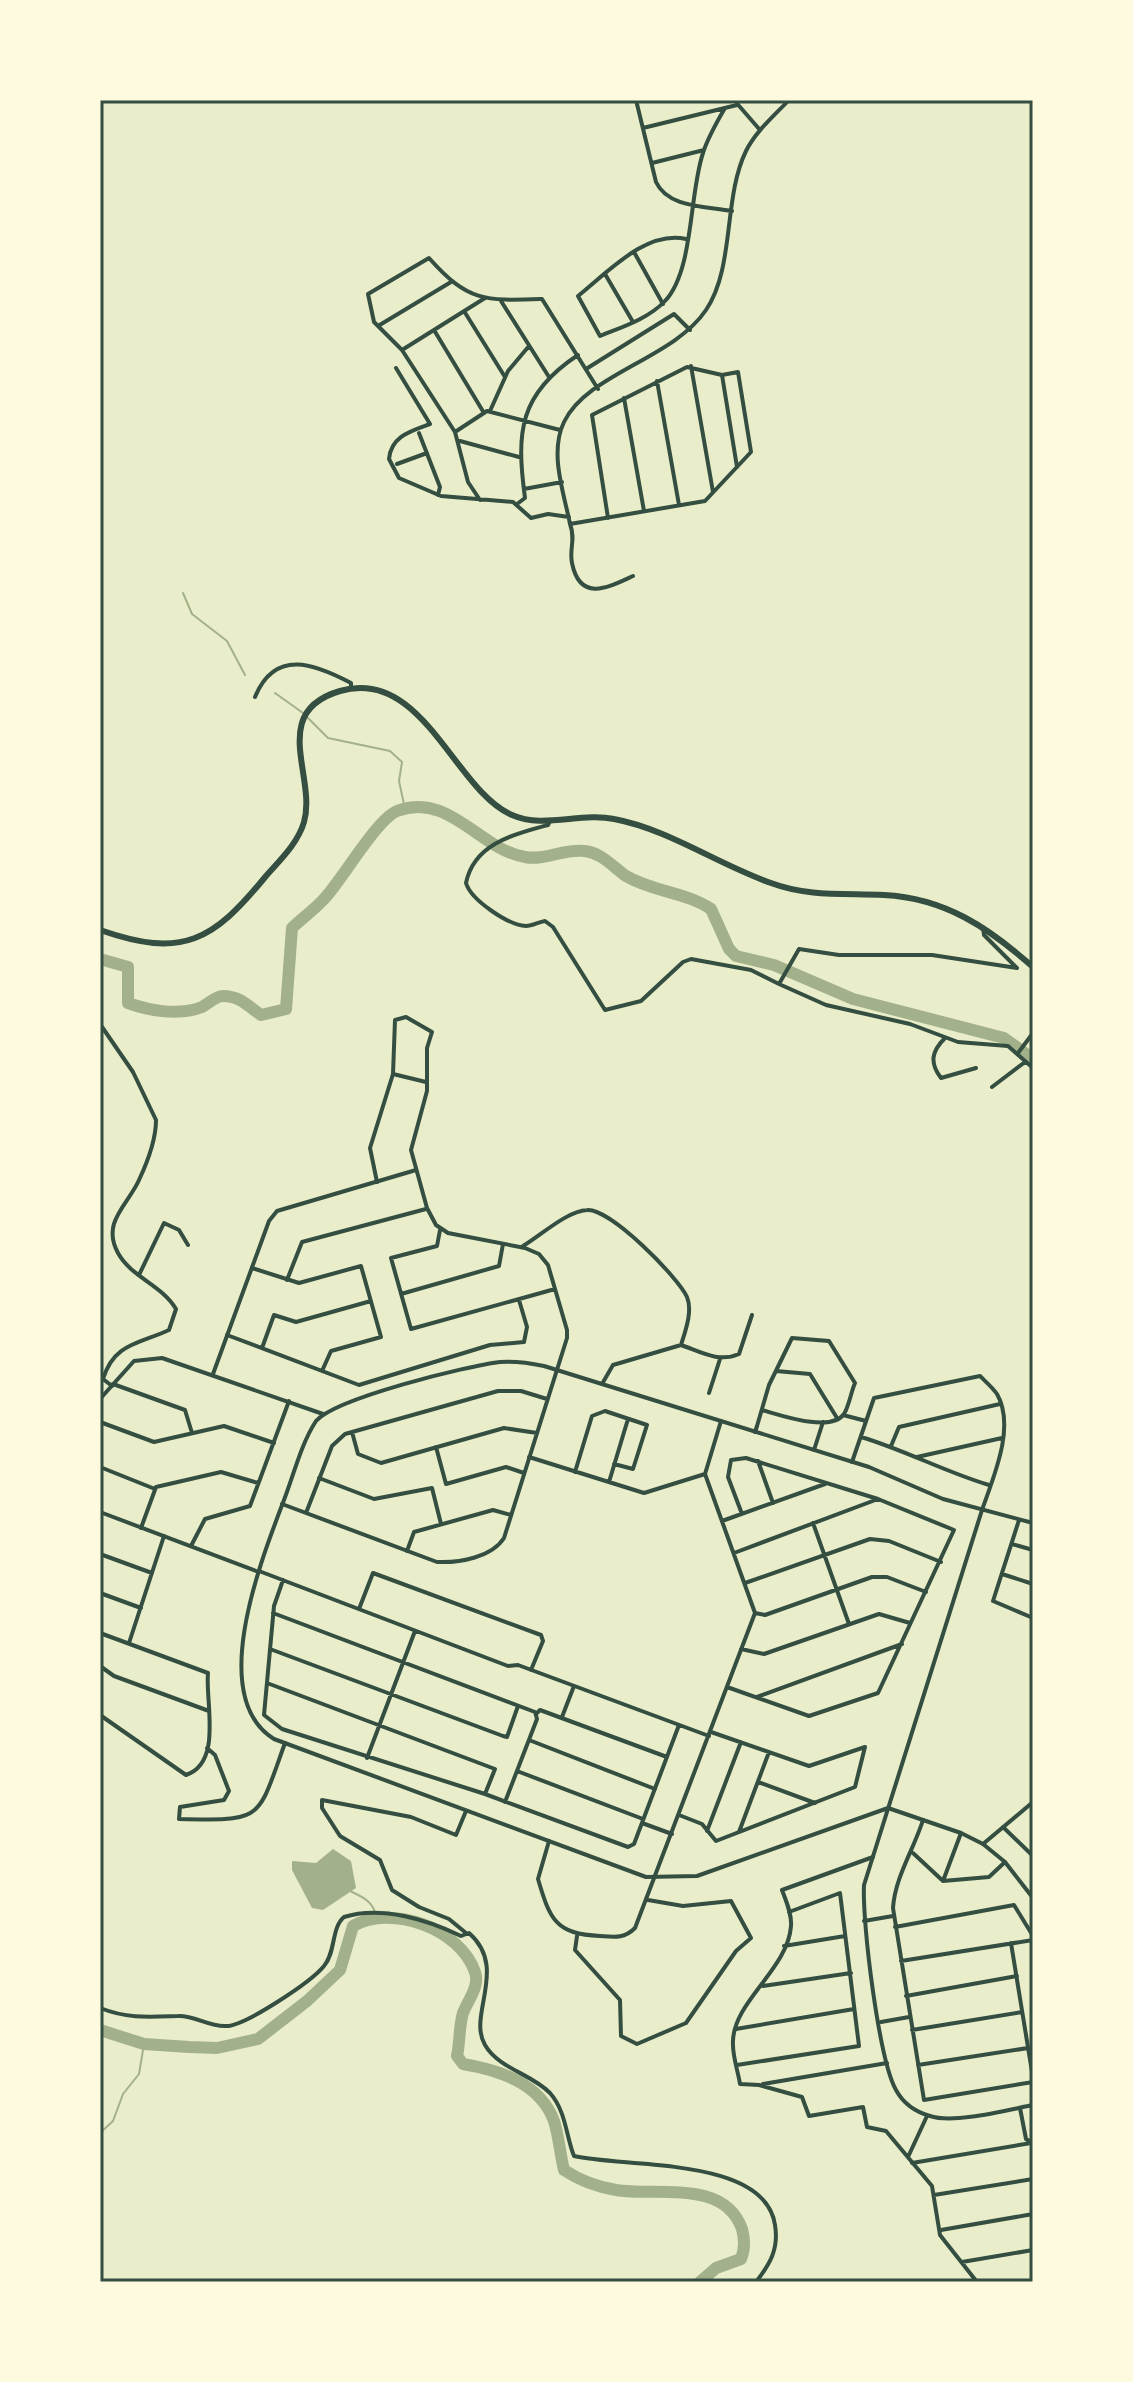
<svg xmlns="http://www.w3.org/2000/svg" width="1133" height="2382" viewBox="0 0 1133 2382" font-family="'Fira Sans Condensed',sans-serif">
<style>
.water{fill:#a3b18a}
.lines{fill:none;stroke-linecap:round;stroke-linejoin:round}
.stream{stroke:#a3b18a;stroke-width:2}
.river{stroke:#a3b18a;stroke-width:12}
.minor{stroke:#344e41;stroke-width:4}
.tertiary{stroke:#344e41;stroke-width:4}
.primary{stroke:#344e41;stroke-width:6}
.neatline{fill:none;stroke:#344e41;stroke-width:3}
</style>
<rect width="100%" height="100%" fill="#e9edc9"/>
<path class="water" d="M 333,1849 L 351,1861 L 356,1888 L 323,1910 L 312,1908 L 292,1870 L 292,1861 L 316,1863 Z"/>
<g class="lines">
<path class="stream" d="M 183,593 L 192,614 L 227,641 L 245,675
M 275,693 L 303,713
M 308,718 L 328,738 L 390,751 L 402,762 L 399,781 L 405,809
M 350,1891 C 365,1898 374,1902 377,1919
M 100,2133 L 113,2121 L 123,2094 L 139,2074 L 144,2044"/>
<path class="river" d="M 100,959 L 128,967 L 128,1003 C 150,1011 179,1016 202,1007 C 209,1003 216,996 223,996 C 240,996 248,1006 261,1015 L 286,1009 L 292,928 C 302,918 314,910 324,899 C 342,880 377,819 397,811 C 449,791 480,850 525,857 C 545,861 564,848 585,851 C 602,853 613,867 626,876 C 653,892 686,892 711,909 L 729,949 L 736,956 L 774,965 L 853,999 L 1004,1038 L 1033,1059
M 100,2030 L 144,2044 L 189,2047 L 217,2048 L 258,2039 L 307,2001 L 340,1970 L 353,1926 C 391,1904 460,1928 475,1972 C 480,1986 468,2000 463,2013 C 459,2026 460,2042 457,2056 L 463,2064 C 499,2070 540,2083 554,2121 C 559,2137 560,2154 564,2170 C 579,2180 598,2187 616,2190 C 656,2197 724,2178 742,2229 C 745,2240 745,2249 741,2259 L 716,2268 L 700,2282"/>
<path class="minor" d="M 636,100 L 656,182 C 668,208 706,206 732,211
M 734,100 L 760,130
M 643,128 L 737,105
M 652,163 L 704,150
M 686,239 C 646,230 608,272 578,296 L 600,336 C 622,327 648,319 665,301 C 694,270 689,194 703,153 C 708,137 717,122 725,108
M 634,252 L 663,304
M 605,274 L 633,322
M 501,301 L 549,377
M 464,311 L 505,377
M 378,326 L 451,282
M 434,330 L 484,413
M 402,350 L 485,298
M 691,366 L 713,492
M 396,368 L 430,424 C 411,431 391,436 389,459 L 399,478 L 441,496 L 513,502 L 531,518 L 548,514 L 569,517
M 586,369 L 674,314 L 690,330
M 722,375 L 738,372 L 751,452 L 705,501 L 570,524 C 564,493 549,453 564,422 C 588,373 673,359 706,310 C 735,267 723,198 746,151 C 756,131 774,116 789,100
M 657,381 L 679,505
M 624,398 L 644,511
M 490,411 L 508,371 L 529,346
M 455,432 L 487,411 L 560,430
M 419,433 L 440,487 L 438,495
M 460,441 L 519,457
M 397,464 L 427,453
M 524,489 L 562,482
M 480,500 L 468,482 L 455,432 L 402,350 L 374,322 L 368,294 L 429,258 C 468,302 485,301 542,299 L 598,389
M 517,504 L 525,498 C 516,432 519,394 578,355
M 608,518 L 592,415 L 687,367 L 722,375 L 737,467
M 570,524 C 576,539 569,549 572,563 C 580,603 609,587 633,576
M 255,697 C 275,648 315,664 351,683 L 351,689
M 550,821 L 548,825 C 515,834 474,843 466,883 C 471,900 508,925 526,926 C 533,926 538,922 545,921 L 553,927 L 605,1010 L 641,1001 L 683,962 L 691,959 L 751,970 L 779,984
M 983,927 L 984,935 L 1017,968 L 932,955 L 839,955 L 799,949 L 779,984 L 826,1005 L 910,1024 L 958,1042 L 1008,1046 L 1033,1068
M 945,1038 C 932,1051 929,1062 941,1078 L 976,1068
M 1018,1053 L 1033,1033
M 393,1074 L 426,1082
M 992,1087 L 1025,1062
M 440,1230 L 437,1246 L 391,1258 L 411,1329 L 555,1289
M 523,1246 C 540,1236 567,1211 587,1210 C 610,1208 678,1277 687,1297 C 693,1311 685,1332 681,1345 L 613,1365 L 602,1384
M 252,1268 L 299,1283 L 361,1266 L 381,1337 L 331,1351 L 322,1371
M 139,1275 L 164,1223 L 179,1230 L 188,1245
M 287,1280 L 302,1242 L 426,1209
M 401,1294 L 499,1266 L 503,1244
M 227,1335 L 359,1385 L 490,1345 L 524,1342 L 527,1327 L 519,1300
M 681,1345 C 701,1352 719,1363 739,1354 L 752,1315
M 262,1348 L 274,1315 L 296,1322 L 371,1301
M 776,1371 L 810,1374 L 837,1418
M 113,1384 L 185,1410 L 192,1433
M 709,1393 L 720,1359
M 843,1415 L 866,1421
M 100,1422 L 154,1442 L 224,1426 L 274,1443
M 352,1432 L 358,1454 L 381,1463 L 504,1428 L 537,1433
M 755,1432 L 757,1426 L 769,1385 L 792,1338 L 829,1341 L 855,1383 C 851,1392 849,1406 844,1414 C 831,1433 780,1415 762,1410
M 861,1437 C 905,1450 945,1472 989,1485
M 891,1446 L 899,1427 L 1000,1404
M 436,1447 L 446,1484 L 506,1467 L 524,1473
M 814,1450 L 823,1422
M 529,1457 L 644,1493 L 705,1474
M 917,1457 L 1002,1438
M 758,1461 L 773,1503
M 852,1462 L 874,1398 L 980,1376 C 985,1381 993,1388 997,1394 C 1016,1427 993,1478 982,1510
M 100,1467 L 155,1489
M 575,1472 L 592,1416 L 605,1411 L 647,1425 L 633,1469 L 614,1464
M 319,1478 L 374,1499 L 432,1488 L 441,1524
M 609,1482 L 628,1419
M 282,1504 L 437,1562 C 460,1563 492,1557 504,1538 L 567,1338 L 567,1330 L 548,1265 L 539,1254 L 525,1248 L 448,1233 L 436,1225 L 427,1208 L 411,1150 L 427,1091 L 427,1048 L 432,1032 L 406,1017 L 395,1020 L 393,1074 L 370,1148 L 377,1182
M 306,1513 L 332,1446 L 345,1434 L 498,1391 L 521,1391 L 547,1399
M 1019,1520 L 993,1601 L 1033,1618
M 722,1521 L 825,1484
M 813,1523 L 849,1624
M 141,1528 L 156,1487 L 221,1472 L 258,1483
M 1012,1544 L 1033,1550
M 191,1546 L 205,1519 L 250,1506 L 289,1401
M 407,1551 L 414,1532 L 493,1510 L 511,1515
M 734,1553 L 878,1499
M 100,1554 L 152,1573
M 259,1571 L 508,1666 L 518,1665 L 709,1736
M 1002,1574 L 1033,1584
M 283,1580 L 274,1606 L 264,1715 L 282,1729 L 485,1794 L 628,1847 L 634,1844 L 679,1725
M 745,1583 L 870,1539 L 889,1541 L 941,1562
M 100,1593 L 141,1608
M 359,1609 L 373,1573 L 541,1635 L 543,1641 L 531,1670
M 273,1613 L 535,1712 L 537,1719 L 505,1802
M 755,1613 L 765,1615 L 872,1577 L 887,1577 L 926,1592
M 100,1633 L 208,1673 C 205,1701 223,1763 186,1775 L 100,1715
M 129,1643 L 164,1536
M 270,1649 L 503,1736 L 507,1737 L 518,1706
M 741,1649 L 764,1654 L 879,1614 L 910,1623
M 100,1666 L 114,1676 L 209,1711
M 267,1683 L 495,1769 L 485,1794
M 727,1687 L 809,1716 L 878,1693 L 954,1530 L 878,1499 L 746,1458 L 731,1460 L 728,1477 L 742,1514
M 757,1697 L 902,1644
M 536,1714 L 540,1710 L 667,1757
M 562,1717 L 574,1686
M 529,1740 L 655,1789
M 207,1748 L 215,1755 L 229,1791 L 224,1800 L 180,1807 L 179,1819 C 265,1821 257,1820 285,1743
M 367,1758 L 415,1631
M 517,1771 L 643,1819
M 758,1782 L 815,1803
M 466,1811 L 456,1835 L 411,1817 L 322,1800 L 322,1808 L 340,1836 L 380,1860 L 392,1890 L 419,1907 L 449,1919 L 466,1933
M 679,1815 L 702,1824 L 716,1841 L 855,1787 L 865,1747 L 809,1766 L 711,1732
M 923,1820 C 914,1849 895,1877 893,1908 L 924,2100 L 1033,2082
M 642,1823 L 672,1834
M 1003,1827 L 1033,1856
M 707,1831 L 741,1742
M 739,1832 L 769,1752
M 549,1841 L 538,1879 C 550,1920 556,1934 600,1936 C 614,1937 624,1939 635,1928 L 755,1613 L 705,1474 L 721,1421
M 983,1844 L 1033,1802
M 913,1853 L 943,1881 L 961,1833
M 873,1857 L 782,1890 C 786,1901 792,1914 791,1926 C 788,1969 734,2001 733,2041 C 732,2055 738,2071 740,2084 L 759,2085 L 802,2097 L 809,2116 L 863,2107 L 867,2127 L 886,2131 L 932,2186 L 940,2235 L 977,2282
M 943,1881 L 989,1877 L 1005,1862
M 864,1921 L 893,1916
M 895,1927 L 1014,1905 L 1033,1936
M 577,1936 L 575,1950 L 620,2000 L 621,2036 L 637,2044 L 686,2023 L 736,1951 L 751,1938 L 731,1901 L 683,1906 L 648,1900
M 1011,1943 L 1033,2078
M 784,1946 L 845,1936
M 901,1961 L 1033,1940
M 763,1986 L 851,1973
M 906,1996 L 1017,1976
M 100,2008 C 128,2019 149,2017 178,2016 C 194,2015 209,2027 226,2026 C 245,2026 311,1982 324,1966 C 336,1952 331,1928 344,1917 C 381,1905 428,1920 461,1936 L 469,1933 C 509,1968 467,2015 485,2045 C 499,2069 532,2074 550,2093 C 566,2111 566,2136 574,2156 C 625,2168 765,2156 775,2225 C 779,2249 770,2264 756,2282
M 881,2022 L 909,2017
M 736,2029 L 854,2009
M 912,2030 L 1022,2012
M 737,2065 L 859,2046 L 840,1893 L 789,1912
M 918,2065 L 1028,2048
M 763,2084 L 887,2063
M 1020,2108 L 1026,2139 L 1031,2142
M 908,2157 L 927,2116
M 912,2163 L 1031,2143
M 934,2195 L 1033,2179
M 941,2230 L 1033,2214
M 962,2262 L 1033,2250"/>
<path class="tertiary" d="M 100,1024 L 133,1072 L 156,1120 C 156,1139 147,1163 139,1180 C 128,1205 101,1222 118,1253 C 131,1277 162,1285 176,1309 L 169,1330 C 139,1344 114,1343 103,1379 L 112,1386
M 213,1374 L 269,1221 L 277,1211 L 416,1170
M 100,1399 L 134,1361 L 162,1358 L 323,1414
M 982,1510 L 864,1885 C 862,1923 879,2060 896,2090 C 903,2103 916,2112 930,2116 C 954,2124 1007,2110 1033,2105
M 100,1512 L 256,1571
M 1033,1523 L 943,1499 L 869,1467 L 544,1366 C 530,1363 515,1361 500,1362 C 467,1366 336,1398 316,1421 C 301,1444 294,1474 284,1500 C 262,1558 206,1697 274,1739 L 646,1877 L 697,1876 L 888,1808 L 961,1833 L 983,1844 L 1005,1862 L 1033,1898"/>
<path class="primary" d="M 100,930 C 183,959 213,941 266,876 C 280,860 298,843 304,822 C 317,777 268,712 340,691 C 423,667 454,790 512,815 C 543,829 581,812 614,819 C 668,829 719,865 771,883 C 808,897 846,893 884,895 C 945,898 989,928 1033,967"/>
</g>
<rect width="1133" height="2382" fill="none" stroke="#fefae0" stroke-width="204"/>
<rect x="102" y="102" width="929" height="2178" class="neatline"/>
</svg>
